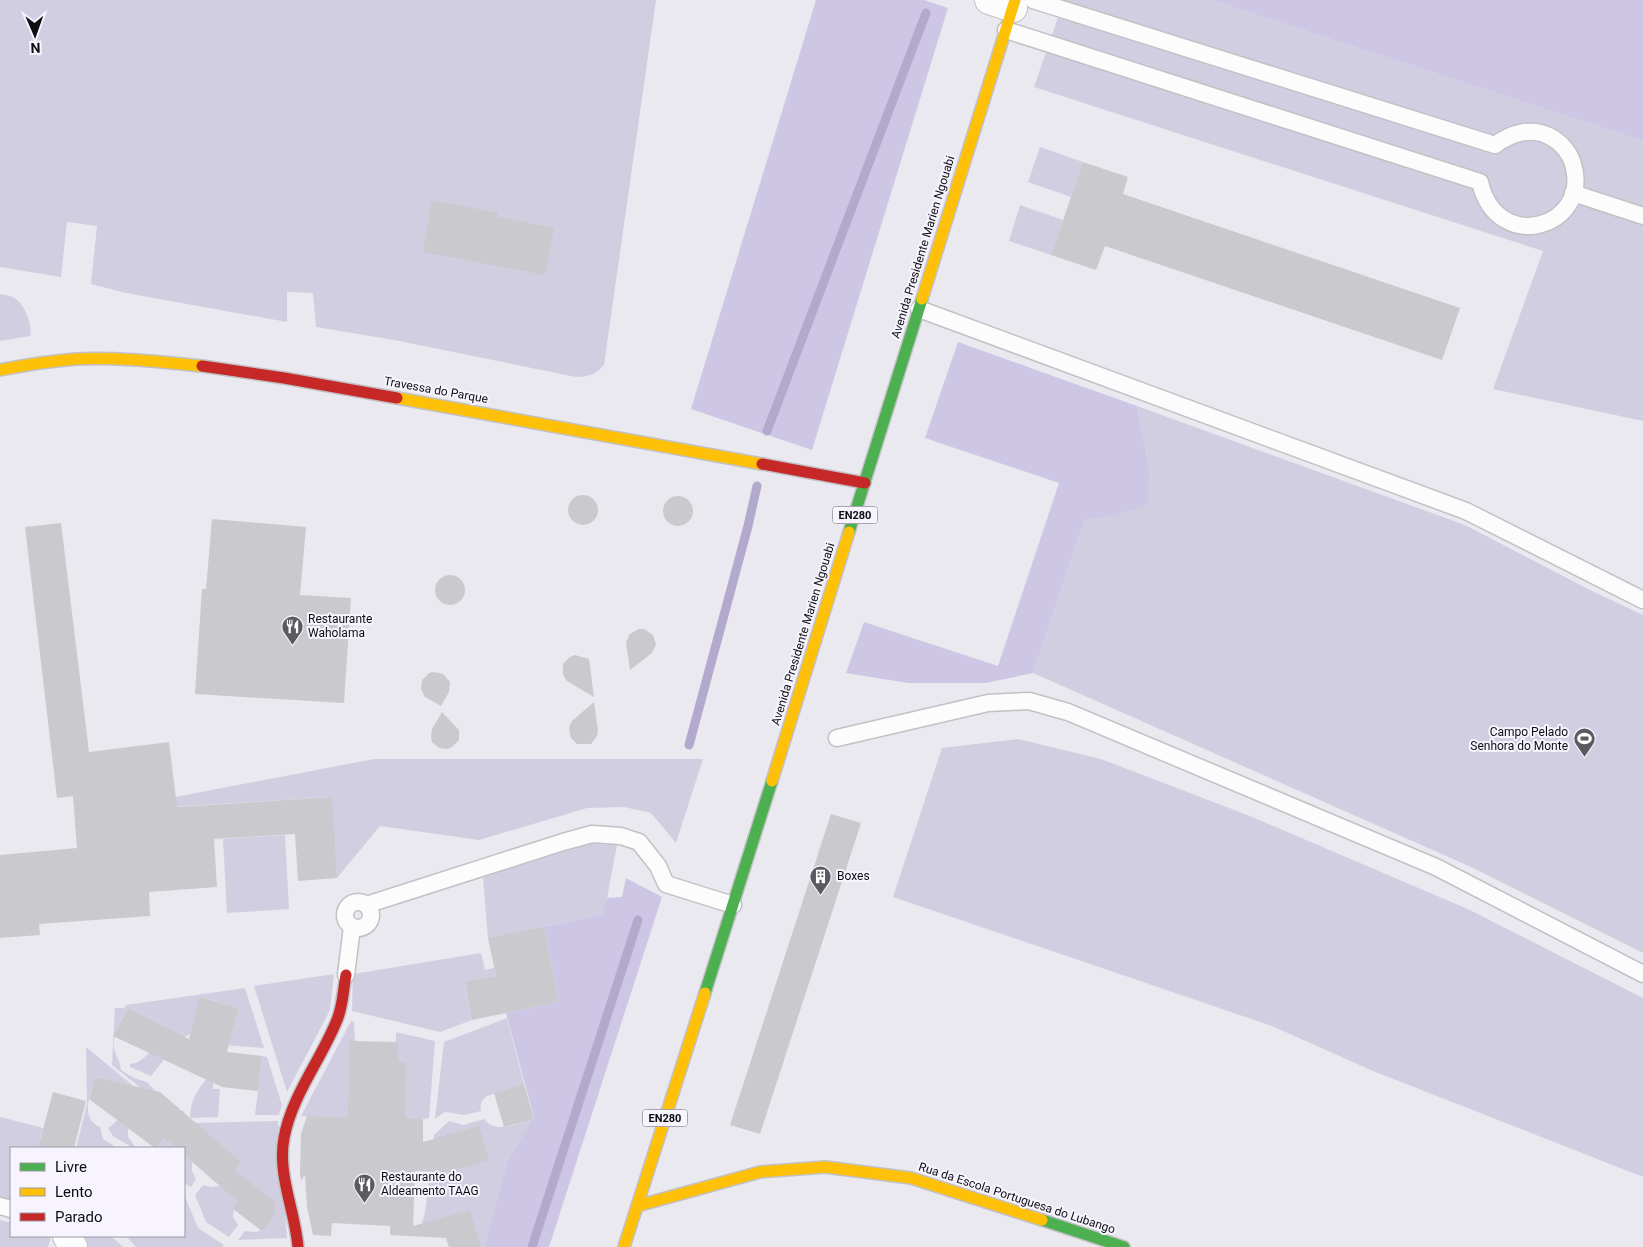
<svg xmlns="http://www.w3.org/2000/svg" width="1643" height="1247" viewBox="0 0 1643 1247" font-family="Roboto,sans-serif">
<style>
.green{fill:#d2cee1}
.forest{fill:#cec6e5}
.lines{fill:none;stroke-linecap:round;stroke-linejoin:round}
.stream{stroke:#b2a9cd;stroke-width:9}
.building{fill:#cac9cd}
.lane-casing{stroke:#c2c1c6;stroke-width:19}
.street-casing{stroke:#c2c1c6;stroke-width:30}
.fast-casing{stroke:#c2c1c6;stroke-width:14}
.slow-casing{stroke:#c2c1c6;stroke-width:14}
.jam-casing{stroke:#c2c1c6;stroke-width:14}
.lane{stroke:#fcfcfd;stroke-width:16}
.street{stroke:#fcfcfd;stroke-width:28}
.fast{stroke:#4caf50;stroke-width:11}
.slow{stroke:#ffc107;stroke-width:11}
.jam{stroke:#c62828;stroke-width:11}
.labels{text-anchor:middle;stroke-width:4;stroke-linejoin:round;paint-order:stroke}
.shield{fill:#f7f4ff;stroke:#545358;stroke-width:1}
.shield-label{font-size:11px;font-weight:bold;fill:#0e0e11}
.street-label{font-size:12px;fill:#0e0e11;stroke:#f7f4ff}
.poi-label{font-size:12px;fill:#0e0e11;stroke:#f7f4ff;text-anchor:start}
</style>
<rect width="100%" height="100%" fill="#eae9ef"/>
<path class="green" d="M 0,0 L 656,0 L 604,365 C 597,374 588,377 576,377 L 394,340 L 316,327 L 313,293 L 287,292 L 287,322 L 126,293 L 91,284 L 97,226 L 67,222 L 61,277 L 0,267 Z
M 1064,0 L 1211,0 L 1643,141 L 1643,421 L 1493,389 L 1543,251 L 1034,87 Z
M 1040,147 L 1083,162 L 1071,197 L 1028,182 Z
M 1020,205 L 1063,220 L 1051,255 L 1009,241 Z
M 0,294 C 5,295 12,296 16,299 C 25,305 33,327 30,336 L 0,341 Z
M 1137,406 L 1465,525 L 1590,590 L 1643,615 L 1643,953 L 1471,867 L 1033,673 L 1085,519 L 1111,517 L 1149,467 Z
M 1018,739 L 1101,759 L 1250,816 L 1470,910 L 1643,998 L 1643,1177 L 1373,1071 L 1272,1026 L 893,897 L 942,748 Z
M 374,759 L 703,759 L 676,843 L 651,813 L 624,807 L 587,808 L 479,840 L 380,826 L 337,878 L 331,797 L 170,807 L 170,798 Z
M 285,835 L 289,909 L 227,913 L 223,839 Z
M 585,843 L 617,845 L 604,914 L 488,939 L 483,878 Z
M 481,953 L 485,970 L 494,968 L 496,976 L 465,983 L 472,1020 L 440,1032 L 352,1011 L 353,974 Z
M 334,974 L 330,1010 L 287,1092 L 254,986 Z
M 245,988 L 264,1048 L 225,1045 L 231,1037 L 239,1008 L 201,997 L 192,1033 L 180,1039 L 151,1076 L 130,1067 L 130,1064 C 149,1062 156,1041 163,1026 L 128,1008 C 121,1021 112,1033 114,1048 C 116,1057 120,1059 121,1070 L 134,1078 L 147,1082 L 174,1111 L 184,1111 L 182,1121 L 112,1065 L 115,1008 L 124,1008 L 126,1005 Z
M 507,1018 L 524,1084 L 487,1096 C 481,1101 480,1104 481,1111 L 464,1115 L 445,1112 L 435,1119 L 444,1042 Z
M 351,1021 L 354,1022 L 355,1041 L 398,1062 L 398,1043 L 396,1042 L 396,1032 L 435,1041 L 429,1118 L 423,1119 L 301,1116 Z
M 86,1047 L 182,1126 L 173,1148 L 155,1148 L 128,1128 L 128,1137 L 134,1145 L 133,1148 L 113,1136 L 108,1128 C 125,1118 125,1103 129,1085 L 95,1077 C 91,1094 79,1118 100,1127 L 103,1139 L 117,1148 L 76,1148 L 87,1104 Z
M 262,1056 L 267,1057 L 282,1105 L 279,1115 L 255,1115 Z
M 214,1069 L 213,1089 L 220,1089 L 218,1117 L 190,1118 C 191,1094 201,1087 214,1069 Z
M 0,1117 L 43,1128 L 38,1148 L 11,1148 L 11,1201 L 0,1199 Z
M 484,1119 C 496,1135 517,1123 534,1119 L 507,1162 L 484,1247 L 449,1247 L 441,1219 L 419,1235 L 425,1212 L 432,1161 L 449,1135 L 442,1138 L 432,1153 L 434,1135 L 449,1121 L 463,1125 Z
M 278,1121 L 287,1238 L 238,1240 L 245,1231 L 256,1232 L 261,1230 L 234,1209 L 233,1217 L 238,1225 L 229,1237 L 206,1222 L 195,1195 L 203,1185 L 211,1187 L 220,1186 L 192,1162 L 192,1171 L 196,1179 L 191,1187 L 184,1183 L 184,1148 L 182,1148 L 191,1123 Z
M 184,1194 L 198,1228 L 224,1245 L 222,1247 L 136,1247 L 126,1236 L 184,1236 Z
M 0,1220 L 11,1223 L 11,1236 L 51,1236 L 48,1247 L 0,1247 Z
M 83,1236 L 111,1236 L 123,1247 L 88,1247 Z"/>
<path class="forest" d="M 816,0 L 924,0 L 948,8 L 812,450 L 691,409 Z
M 1211,0 L 1643,0 L 1643,141 Z
M 958,342 L 1137,406 L 1149,467 L 1148,504 L 1111,517 L 1085,519 L 1033,673 L 986,683 L 908,683 L 846,673 L 864,622 L 998,666 L 1059,483 L 925,438 Z
M 626,878 L 662,897 L 549,1247 L 484,1247 L 507,1162 L 534,1118 L 506,1013 L 559,1002 L 544,927 L 603,914 L 607,898 L 622,897 Z"/>
<g class="lines">
<path class="stream" d="M 767,431 L 926,13
M 689,745 L 748,526 L 757,486
M 532,1247 L 638,920"/>
</g>
<path class="building" d="M 1083,162 L 1128,177 L 1123,194 L 1460,308 L 1442,360 L 1105,246 L 1096,270 L 1051,255 Z
M 432,200 L 498,213 L 497,217 L 554,228 L 545,275 L 423,252 Z
M568 510a15 15 0 1 1 30 0a15 15 0 1 1-30 0Z
M663 511a15 15 0 1 1 30 0a15 15 0 1 1-30 0Z
M 212,519 L 306,527 L 300,595 L 351,598 L 344,703 L 195,694 L 202,589 L 206,589 Z
M 61,523 L 89,752 L 169,742 L 177,807 L 332,797 L 337,878 L 298,881 L 295,834 L 214,839 L 217,887 L 149,892 L 150,916 L 39,924 L 40,935 L 0,938 L 0,855 L 77,848 L 73,796 L 57,798 L 25,527 Z
M435 590a15 15 0 1 1 30 0a15 15 0 1 1-30 0Z
M 639,629 L 644,629 L 653,635 L 656,644 L 652,653 L 630,670 L 626,642 L 630,634 Z
M 575,655 L 589,659 L 594,697 L 567,681 L 564,677 L 563,673 L 563,664 L 570,657 Z
M 434,672 L 443,674 L 450,682 L 449,692 L 441,706 L 425,697 L 421,689 L 422,680 L 429,673 Z
M 594,702 L 598,731 L 597,736 L 591,744 L 577,744 L 571,738 L 569,729 L 570,725 L 572,721 Z
M 442,712 L 459,730 L 459,740 L 452,747 L 448,749 L 439,748 L 432,742 L 431,738 L 432,729 Z
M 831,814 L 861,823 L 760,1134 L 730,1125 Z
M 544,927 L 559,1002 L 472,1020 L 465,982 L 496,976 L 488,938 Z
M 200,997 L 239,1008 L 227,1052 L 262,1056 L 258,1091 L 222,1087 L 113,1036 L 128,1008 L 189,1039 Z
M 350,1041 L 398,1042 L 398,1062 L 406,1062 L 405,1118 L 423,1119 L 423,1142 L 479,1126 L 489,1160 L 448,1172 L 415,1171 L 413,1226 L 470,1210 L 481,1247 L 449,1247 L 446,1238 L 390,1235 L 390,1226 L 332,1223 L 331,1236 L 313,1235 L 307,1207 L 305,1175 L 301,1180 L 300,1174 L 301,1134 L 307,1116 L 348,1117 Z
M 95,1077 L 160,1092 L 241,1162 L 234,1170 L 274,1201 L 276,1212 L 262,1231 L 233,1209 L 238,1202 L 184,1154 L 184,1148 L 177,1148 L 164,1138 L 155,1148 L 89,1099 Z
M 524,1084 L 534,1119 L 504,1127 L 494,1093 Z
M 53,1092 L 86,1101 L 74,1148 L 38,1148 Z"/>
<g class="lines">
<defs>
<path id="lane" d="M 1006,30 L 1480,182 C 1497,256 1592,227 1573,164 C 1570,153 1561,142 1549,136 C 1531,127 1511,133 1495,145 L 1033,0
M 1573,193 L 1643,216
M 919,309 L 1466,511 L 1643,600
M 837,738 L 988,703 L 1029,701 L 1068,712 L 1436,867 L 1643,974
M345 915a13 13 0 1 1 26 0a13 13 0 1 1-26 0Z
M 366,905 L 563,842 L 592,834 L 621,836 L 639,842 L 658,866 L 666,884 L 733,905
M 346,975 L 352,927
M 0,1206 L 11,1209"/>
<path id="street" d="M 989,0 L 1013,8
M 67,1236 L 73,1247"/>
<path id="fast" d="M 849,532 L 922,299
M 705,993 L 772,781
M 1042,1220 L 1124,1247"/>
<path id="slow" d="M 922,299 L 1015,0
M 0,370 C 25,365 50,361 76,359 C 118,357 161,362 202,366
M 397,398 L 762,464
M 772,781 L 849,532
M 637,1206 L 760,1172 L 825,1167 L 911,1178 L 1042,1220
M 624,1247 L 705,993"/>
<path id="jam" d="M 202,366 L 284,378 L 397,398
M 762,464 L 865,483
M 298,1247 C 295,1211 277,1174 284,1138 C 292,1095 321,1060 337,1020 C 343,1006 343,990 346,975"/>
</defs>
<use href="#lane" class="lane-casing"/>
<use href="#street" class="street-casing"/>
<use href="#fast" class="fast-casing"/>
<use href="#slow" class="slow-casing"/>
<use href="#jam" class="jam-casing"/>
<use href="#lane" class="lane"/>
<use href="#street" class="street"/>
<use href="#fast" class="fast"/>
<use href="#slow" class="slow"/>
<use href="#jam" class="jam"/>
</g>
<defs>
<symbol id="restaurant-pin" viewBox="-11 -11 22 30"><path d="M0 17L-7.5 6A9.5 9.5 0 1 1 7.5 6Z" fill="#5b5b5f" stroke="#f7f4ff"/><path d="M-5-6h1v4h1v-4h1v4h1v-4h1v5L-1.5 .5V6h-2V.5L-5-1ZM5-6V6H3V1.5H1.5Q1.5-4 5-6Z" fill="#fff"/></symbol>
<symbol id="stadium-pin" viewBox="-11 -11 22 30"><path d="M0 17L-7.5 6A9.5 9.5 0 1 1 7.5 6Z" fill="#5b5b5f" stroke="#f7f4ff"/><path d="M0-5a6.5 5 0 1 0 0 10a6.5 5 0 1 0 0-10ZM-3.5-1.8h7v3.6h-7Z" fill="#fff"/></symbol>
<symbol id="building-pin" viewBox="-11 -11 22 30"><path d="M0 17L-7.5 6A9.5 9.5 0 1 1 7.5 6Z" fill="#5b5b5f" stroke="#f7f4ff"/><path d="M-4-6H4V6H1V3H-1V6H-4ZM-2.5-4.3h1.7v1.8h-1.7ZM.8-4.3h1.7v1.8H.8ZM-2.5-1h1.7V.8h-1.7ZM.8-1h1.7V.8H.8Z" fill="#fff"/></symbol>
</defs>
<g fill-rule="evenodd">
<use href="#restaurant-pin" x="280" y="614" width="25" height="34"/>
<use href="#stadium-pin" x="1572" y="726" width="25" height="34"/>
<use href="#building-pin" x="808" y="864" width="25" height="34"/>
<use href="#restaurant-pin" x="352" y="1172" width="25" height="34"/>
</g>
<g class="labels">
<g class="shield">
<rect x="832.5" y="506.5" width="45" height="17" rx="4"/>
<rect x="642.5" y="1109.5" width="45" height="17" rx="4"/>
</g>
<g class="shield-label">
<text x="855" y="519">EN280</text>
<text x="665" y="1122">EN280</text>
</g>
<g class="street-label">
<text transform="translate(923 247) rotate(-73)" y="4">Avenida Presidente Marien Ngouabi</text>
<text transform="translate(436 390) rotate(10)" y="4">Travessa do Parque</text>
<text transform="translate(803 634) rotate(-73)" y="4">Avenida Presidente Marien Ngouabi</text>
<text transform="translate(1017 1198) rotate(18)" y="4">Rua da Escola Portuguesa do Lubango</text>
</g>
<g class="poi-label">
<text x="308" y="623">Restaurante<tspan x="308" dy="14">Waholama</tspan></text>
<text x="1568" y="736" text-anchor="end">Campo Pelado<tspan x="1568" dy="14">Senhora do Monte</tspan></text>
<text x="837" y="880">Boxes</text>
<text x="381" y="1181">Restaurante do<tspan x="381" dy="14">Aldeamento TAAG</tspan></text>
</g>
</g>
<rect x="10" y="1147" width="175" height="90" fill="#f7f4ff" stroke="#9a98a0"/>
<rect x="20" y="1163" width="25" height="8" fill="#4caf50" stroke="#9a98a0"/>
<text x="55" y="1172" font-size="15" fill="#0e0e11">Livre</text>
<rect x="20" y="1188" width="25" height="8" fill="#ffc107" stroke="#9a98a0"/>
<text x="55" y="1197" font-size="15" fill="#0e0e11">Lento</text>
<rect x="20" y="1213" width="25" height="8" fill="#c62828" stroke="#9a98a0"/>
<text x="55" y="1222" font-size="15" fill="#0e0e11">Parado</text>
<g transform="translate(35 35) rotate(178)" stroke="#f7f4ff" stroke-width="4" paint-order="stroke">
<path d="M0-4L9 19L0 12L-9 19Z" fill="#0e0e11"/>
<text y="-8" font-size="14" font-weight="bold" text-anchor="middle" fill="#0e0e11">N</text>
</g>
</svg>
